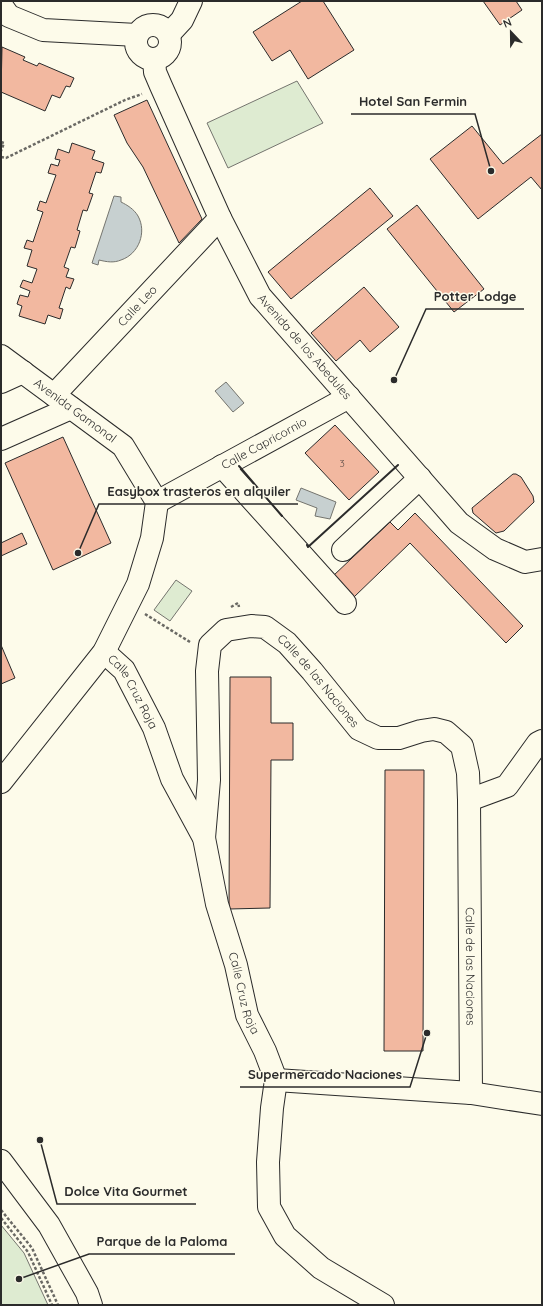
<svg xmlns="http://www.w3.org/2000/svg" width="543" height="1306" viewBox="0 0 543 1306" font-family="Quicksand,sans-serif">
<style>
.green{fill:#deebd1;stroke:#74746e}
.water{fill:#c7d0d0;stroke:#74746e}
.building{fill:#f2b8a0;stroke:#2b2b2b}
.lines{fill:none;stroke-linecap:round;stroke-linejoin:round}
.minor-casing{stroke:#2b2b2b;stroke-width:24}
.path{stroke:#6a6964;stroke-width:2.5;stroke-dasharray:3 2;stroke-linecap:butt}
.minor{stroke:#fdfbea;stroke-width:22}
.wall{stroke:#2b2b2b;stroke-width:2}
.labels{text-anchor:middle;stroke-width:3;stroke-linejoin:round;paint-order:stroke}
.number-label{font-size:10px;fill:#5d4e48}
.street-label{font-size:12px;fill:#2b2b2b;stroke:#fdfbea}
.leader{fill:none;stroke:#2b2b2b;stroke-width:1.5}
.callout-dot{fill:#2b2b2b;stroke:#fdfbea;stroke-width:1.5}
.callout-label{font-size:13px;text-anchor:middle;font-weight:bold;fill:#2b2b2b;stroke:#fdfbea;stroke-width:3;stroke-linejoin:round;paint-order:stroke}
</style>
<rect width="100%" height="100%" fill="#fdfbea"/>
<path class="green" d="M 297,81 L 323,123 L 228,168 L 207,123 Z
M 176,580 L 192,591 L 170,621 L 154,610 Z
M 1,1225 L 24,1253 L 48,1305 L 1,1305 Z"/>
<path class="water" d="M 114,196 L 121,197 L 121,202 C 127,205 134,209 138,216 C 147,232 139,254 121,260 C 114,263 107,262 99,260 L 98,265 L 92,263 Z
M 226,382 L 244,403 L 233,412 L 215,391 Z
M 301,488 L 336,502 L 330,519 L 315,516 L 317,508 L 296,500 Z"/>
<path class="building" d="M 302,1 L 323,1 L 354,50 L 308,79 L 290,50 L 272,61 L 253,32 Z
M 483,1 L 516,1 L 522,10 L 500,25 Z
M 2,47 L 25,57 L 23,60 L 37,66 L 39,63 L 74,78 L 70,87 L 66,86 L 60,98 L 52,95 L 45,111 L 1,92 Z
M 147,100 L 202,219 L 179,243 L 143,167 L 127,143 L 114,115 Z
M 472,126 L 503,164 L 542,134 L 542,190 L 531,177 L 478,219 L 430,159 Z
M 72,143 L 95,151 L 92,159 L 104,163 L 101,173 L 96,172 L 89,193 L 93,194 L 87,211 L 83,210 L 77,230 L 80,231 L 75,248 L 71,247 L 64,267 L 69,269 L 66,277 L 74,279 L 70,289 L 66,287 L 59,308 L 63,309 L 60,319 L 48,315 L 45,324 L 19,316 L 22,306 L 17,304 L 20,295 L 28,297 L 30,291 L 20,287 L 23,280 L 32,283 L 37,269 L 27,266 L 32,250 L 24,248 L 27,240 L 33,242 L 43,212 L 37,210 L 40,201 L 46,203 L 56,175 L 48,173 L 51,164 L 58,166 L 60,160 L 55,159 L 58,149 L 69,153 Z
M 370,188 L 393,216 L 291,299 L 268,272 Z
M 417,205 L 484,289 L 454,312 L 387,229 Z
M 364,287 L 399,327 L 370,352 L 360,340 L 336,361 L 311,333 Z
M 335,425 L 379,472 L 349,500 L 305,453 Z
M 63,437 L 111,543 L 53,570 L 5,463 Z
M 513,474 L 516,474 L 521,477 L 533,496 L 534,502 L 504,531 L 496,533 L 473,513 L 472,508 Z
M 415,513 L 523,626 L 506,643 L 410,543 L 354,597 L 333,576 L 390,522 L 398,530 Z
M 22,533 L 27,544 L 1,556 L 1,543 Z
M 1,645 L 15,678 L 1,684 Z
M 230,677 L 271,677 L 271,723 L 293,723 L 293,760 L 271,760 L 270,908 L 229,909 Z
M 385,770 L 424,770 L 423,1051 L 384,1051 Z"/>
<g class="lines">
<defs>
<g id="minor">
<path d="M 1,5 L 9,16 L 43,30 L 137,35"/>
<circle cx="153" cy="42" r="17"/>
<path d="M 169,34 L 182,20 L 191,1"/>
<path id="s1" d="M 154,59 L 155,72 L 161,86 L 220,218 L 260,296 L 459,523 L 495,549 L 525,562 L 542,559"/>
<path id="s2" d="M 1,356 L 123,446 L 157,502 L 152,538 L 138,584 L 104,652 L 1,782"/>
<path d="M 1,382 L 23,372"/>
<path id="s3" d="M 54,395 L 220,218"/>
<path d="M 1,439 L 71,408"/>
<path d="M 222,466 L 345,603"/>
<path id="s4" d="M 157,502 L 349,397"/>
<path d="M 343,550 L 420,478"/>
<path id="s5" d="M 104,652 L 124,670 L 154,728 L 172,779 L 204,838 L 217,904 L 236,965 L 247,1015 L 265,1051 L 276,1080 L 272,1108 L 268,1162 L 269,1207 L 285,1236 L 321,1268 L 383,1305"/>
<path d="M 469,800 L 507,786 L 538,743 L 542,741"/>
<path id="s6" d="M 204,838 L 209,780 L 207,671 L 210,645 L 226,630 L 251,626 L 265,627 L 287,643 L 312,671 L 359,729 L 378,738 L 399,738 L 421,731 L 434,729 L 446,732 L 462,746 L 468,773 L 469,800 L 471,1093"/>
<path d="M 276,1080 L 471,1093 L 542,1104"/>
<path d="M 1,1161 L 49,1225 L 87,1293 L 91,1305"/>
</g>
</defs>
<use href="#minor" class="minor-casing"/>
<path class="path" d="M 1,142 L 4,143 L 1,151
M 1,157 L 6,158 L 125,100 L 142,94
M 231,607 L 238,603 L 239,607
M 145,614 L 190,642
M 1,1210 L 32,1248 L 58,1305
M 1,1218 L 28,1252 L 52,1305"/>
<use href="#minor" class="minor"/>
<path class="wall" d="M 239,466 L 282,516
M 307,545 L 308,547 L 398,465"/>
</g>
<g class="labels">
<g class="number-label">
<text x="342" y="467">3</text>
</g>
<g class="street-label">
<text dy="4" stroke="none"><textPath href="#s3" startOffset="122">Calle Leo</textPath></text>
<text dy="4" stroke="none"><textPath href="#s1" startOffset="328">Avenida de los Abedules</textPath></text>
<text dy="4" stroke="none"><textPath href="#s2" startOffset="92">Avenida Gamonal</textPath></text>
<text dy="4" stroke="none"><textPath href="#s4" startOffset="122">Calle Capricornio</textPath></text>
<text dy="4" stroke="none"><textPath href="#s6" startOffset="331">Calle de las Naciones</textPath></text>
<text dy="4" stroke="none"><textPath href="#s5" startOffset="50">Calle Cruz Roja</textPath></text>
<text dy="4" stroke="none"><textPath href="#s6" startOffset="727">Calle de las Naciones</textPath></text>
<text dy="4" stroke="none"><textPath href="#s5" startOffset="374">Calle Cruz Roja</textPath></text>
</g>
</g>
<path class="leader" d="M491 171L475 114H351M394 380L426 309H524M78 553L99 504H298M427 1033L410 1087H240M40 1140L57 1204H196M19 1279L89 1254H235"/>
<g class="callout-dot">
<circle cx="491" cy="171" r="4"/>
<circle cx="394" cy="380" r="4"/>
<circle cx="78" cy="553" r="4"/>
<circle cx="427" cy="1033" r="4"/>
<circle cx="40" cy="1140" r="4"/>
<circle cx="19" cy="1279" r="4"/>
</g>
<g class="callout-label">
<text x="413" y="106">Hotel San Fermin</text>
<text x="475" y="301">Potter Lodge</text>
<text x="199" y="496">Easybox trasteros en alquiler</text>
<text x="325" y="1079">Supermercado Naciones</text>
<text x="126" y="1196">Dolce Vita Gourmet</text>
<text x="162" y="1246">Parque de la Paloma</text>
</g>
<rect width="543" height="1306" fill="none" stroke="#2b2b2b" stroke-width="4"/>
<g transform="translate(511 32) rotate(338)" stroke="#fdfbea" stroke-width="3" paint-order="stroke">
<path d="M0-3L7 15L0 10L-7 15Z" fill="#2b2b2b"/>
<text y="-6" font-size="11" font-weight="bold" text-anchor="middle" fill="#2b2b2b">N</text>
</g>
</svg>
